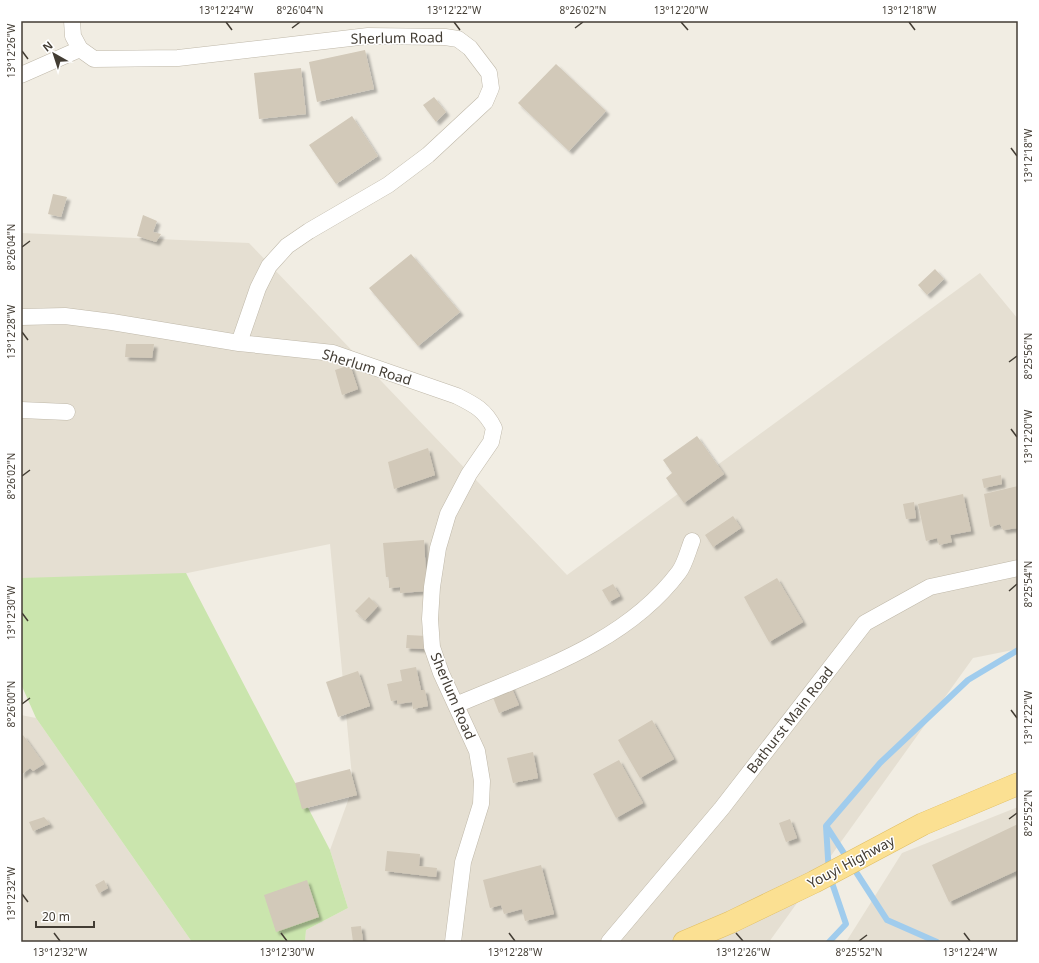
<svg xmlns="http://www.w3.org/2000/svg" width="1039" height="963" viewBox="0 0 1039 963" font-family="'Noto Sans',sans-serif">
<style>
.residential{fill:#e5dfd2}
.green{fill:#cae5ad}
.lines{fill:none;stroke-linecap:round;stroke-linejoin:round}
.stream{stroke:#a0cced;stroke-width:6}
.building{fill:#d2c9b9;filter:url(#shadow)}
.minor-casing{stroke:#bfb8a9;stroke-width:17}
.primary-casing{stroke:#e0be63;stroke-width:23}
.minor{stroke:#fff;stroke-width:16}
.primary{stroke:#fbe092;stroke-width:22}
.ticks{fill:none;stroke:#433d34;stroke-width:1.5}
.labels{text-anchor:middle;stroke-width:3;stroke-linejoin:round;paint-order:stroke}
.street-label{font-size:14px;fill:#433d34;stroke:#fff}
.neatline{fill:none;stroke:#433d34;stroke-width:1.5}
.ticks-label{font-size:10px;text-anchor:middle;fill:#433d34}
</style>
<defs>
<filter id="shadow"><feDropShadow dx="3.5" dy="3.5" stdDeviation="1" flood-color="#0004"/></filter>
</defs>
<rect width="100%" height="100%" fill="#f1ede3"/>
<path class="residential" d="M 21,233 L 249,243 L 567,575 L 980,273 L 1018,319 L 1018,649 L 973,658 L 769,942 L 305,942 L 306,930 L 348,908 L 330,850 L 353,787 L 330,544 L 21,607 Z
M 21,715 L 36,718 L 192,942 L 21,942 Z
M 1018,807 L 1018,942 L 846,942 L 902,853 Z"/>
<path class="green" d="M 186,573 L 330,850 L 348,908 L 306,930 L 305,942 L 192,942 L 36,718 L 21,684 L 21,578 Z"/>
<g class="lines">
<path class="stream" d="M 827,827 L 887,920 L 937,942
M 829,942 L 846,924 L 829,874 L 826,826 L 880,763 L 968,680 L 1018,650"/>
</g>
<path class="building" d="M 365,50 L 374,89 L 317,102 L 309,62 Z
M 556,64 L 606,111 L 569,151 L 518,103 Z
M 301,68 L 306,114 L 259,119 L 254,73 Z
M 434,97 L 446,112 L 436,122 L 423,105 Z
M 352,116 L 378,156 L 336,184 L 309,145 Z
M 53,194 L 67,197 L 61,217 L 48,214 Z
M 143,215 L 157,221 L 153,232 L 161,234 L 156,242 L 137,236 Z
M 411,254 L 460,312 L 418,346 L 369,288 Z
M 935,269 L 944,279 L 927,295 L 918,285 Z
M 126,344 L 154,344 L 152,358 L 125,357 Z
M 350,365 L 358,389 L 342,395 L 335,370 Z
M 697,436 L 724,474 L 684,503 L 666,478 L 672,473 L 663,460 Z
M 428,448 L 435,475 L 394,489 L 388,462 Z
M 1001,475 L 1002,484 L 984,488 L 982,479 Z
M 1018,486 L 1018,528 L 1003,530 L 1000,524 L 990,527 L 984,494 Z
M 963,494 L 971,531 L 950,535 L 952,542 L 939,545 L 937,538 L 926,541 L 918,504 Z
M 914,502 L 916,518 L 906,519 L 903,504 Z
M 733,516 L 741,528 L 713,547 L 705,535 Z
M 424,540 L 427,591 L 400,593 L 400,587 L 389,588 L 389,577 L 386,577 L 383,543 Z
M 777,578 L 803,622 L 769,642 L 744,597 Z
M 613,584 L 620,596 L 609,602 L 602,590 Z
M 369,597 L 378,606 L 365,620 L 355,611 Z
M 407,635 L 427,636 L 426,649 L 406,648 Z
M 416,667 L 421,690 L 425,690 L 428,706 L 413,709 L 412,702 L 397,704 L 397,700 L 391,701 L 387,684 L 402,681 L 400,670 Z
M 358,671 L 370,706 L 338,717 L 326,682 Z
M 510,684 L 519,705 L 499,713 L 491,692 Z
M 652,720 L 674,759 L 640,778 L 618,740 Z
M 23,735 L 44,764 L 33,771 L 30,768 L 21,775 L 21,737 Z
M 533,752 L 538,778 L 513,783 L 507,758 Z
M 619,760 L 643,803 L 616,818 L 593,774 Z
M 350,769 L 357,795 L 302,809 L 295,783 Z
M 44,817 L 50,824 L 33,831 L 29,822 Z
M 790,819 L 797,838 L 786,842 L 779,823 Z
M 1018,824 L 1018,870 L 949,902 L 932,865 Z
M 387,851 L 420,854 L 419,866 L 437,868 L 436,877 L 385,871 Z
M 541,865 L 554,914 L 525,921 L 522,909 L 504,914 L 501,905 L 490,908 L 483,880 Z
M 104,880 L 108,888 L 99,893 L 95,885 Z
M 307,880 L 319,917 L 276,932 L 264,895 Z
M 361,926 L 363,941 L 353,942 L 351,927 Z"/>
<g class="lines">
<defs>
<path id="minor" d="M 72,21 L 73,36 L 80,49 L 94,59 L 178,58 L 368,36 L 445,37 L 458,39 L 470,48 L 489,73 L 491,88 L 485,102 L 428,155 L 388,185 L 309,231 L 287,246 L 269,266 L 258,288 L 239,343 L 333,353 L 457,396 C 475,405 485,410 494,428 L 491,442 L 469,474 L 448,514 L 438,548 L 432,587 L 430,619 L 432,647 L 441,673 L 477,751 L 482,781 L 481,804 L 463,862 L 453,942
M 21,75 L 80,49
M 21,317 L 65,316 L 112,322 L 239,343
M 21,410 L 67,412
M 456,705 C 535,671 625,644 679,572 C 685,564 688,551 692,541
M 609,942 L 722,808 L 865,623 L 930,587 L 1018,568"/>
<path id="primary" d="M 684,942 L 731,922 L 814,882 L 923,824 L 1018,784"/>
</defs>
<use href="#minor" class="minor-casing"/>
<use href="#primary" class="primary-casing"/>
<use href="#minor" class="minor"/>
<use href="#primary" class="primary"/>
</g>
<path class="ticks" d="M 226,22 L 232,30M 454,22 L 460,30M 681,22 L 688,30M 909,22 L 915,30M 292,28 L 300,22M 575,28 L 583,22M 22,51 L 28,59M 1011,148 L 1017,156M 22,247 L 30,241M 22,332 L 28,340M 1009,362 L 1017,356M 1011,429 L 1017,437M 22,476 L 30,470M 1009,591 L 1017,584M 22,613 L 28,621M 22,704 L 30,698M 1011,710 L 1017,718M 1009,819 L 1017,813M 22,894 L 28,902M 54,933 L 60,941M 281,933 L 287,941M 509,933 L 515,941M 736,933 L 743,941M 964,933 L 970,941M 859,941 L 867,935"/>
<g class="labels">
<g class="street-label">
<text transform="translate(397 38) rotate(-1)" y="5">Sherlum Road</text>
<text transform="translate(367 367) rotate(17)" y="5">Sherlum Road</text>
<text transform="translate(453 696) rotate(67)" y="5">Sherlum Road</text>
<text transform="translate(790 720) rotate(-52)" y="5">Bathurst Main Road</text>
<text transform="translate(851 862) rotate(-28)" y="5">Youyi Highway</text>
</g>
</g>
<rect width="1039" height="963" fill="none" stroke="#ffffff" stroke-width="44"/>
<g transform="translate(54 54) rotate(321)" stroke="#ffffff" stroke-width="3" paint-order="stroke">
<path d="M0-3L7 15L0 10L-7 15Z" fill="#433d34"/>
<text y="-6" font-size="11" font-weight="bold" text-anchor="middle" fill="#433d34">N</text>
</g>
<path d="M36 921v6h58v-6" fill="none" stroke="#433d34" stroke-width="2"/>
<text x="42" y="921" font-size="12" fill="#433d34" stroke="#ffffff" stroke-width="3" paint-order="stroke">20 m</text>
<rect x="22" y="22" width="995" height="919" class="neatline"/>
<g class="ticks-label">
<text x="226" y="14">13°12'24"W</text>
<text x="300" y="14">8°26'04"N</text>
<text x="454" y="14">13°12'22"W</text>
<text x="583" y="14">8°26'02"N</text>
<text x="681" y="14">13°12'20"W</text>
<text x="909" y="14">13°12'18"W</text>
<text transform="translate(11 51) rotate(-90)" y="4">13°12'26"W</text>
<text transform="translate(1028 156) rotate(-90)" y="4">13°12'18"W</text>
<text transform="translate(11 247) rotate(-90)" y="4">8°26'04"N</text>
<text transform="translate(11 332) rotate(-90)" y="4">13°12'28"W</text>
<text transform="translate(1028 356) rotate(-90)" y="4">8°25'56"N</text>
<text transform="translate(1028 437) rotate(-90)" y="4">13°12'20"W</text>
<text transform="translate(11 476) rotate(-90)" y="4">8°26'02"N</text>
<text transform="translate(1028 584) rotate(-90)" y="4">8°25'54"N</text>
<text transform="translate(11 613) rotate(-90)" y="4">13°12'30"W</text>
<text transform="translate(11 704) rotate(-90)" y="4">8°26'00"N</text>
<text transform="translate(1028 718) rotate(-90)" y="4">13°12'22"W</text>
<text transform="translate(1028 813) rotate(-90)" y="4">8°25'52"N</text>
<text transform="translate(11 894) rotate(-90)" y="4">13°12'32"W</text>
<text x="60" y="956">13°12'32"W</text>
<text x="287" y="956">13°12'30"W</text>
<text x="515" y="956">13°12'28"W</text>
<text x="743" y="956">13°12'26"W</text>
<text x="859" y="956">8°25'52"N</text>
<text x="970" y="956">13°12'24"W</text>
</g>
</svg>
